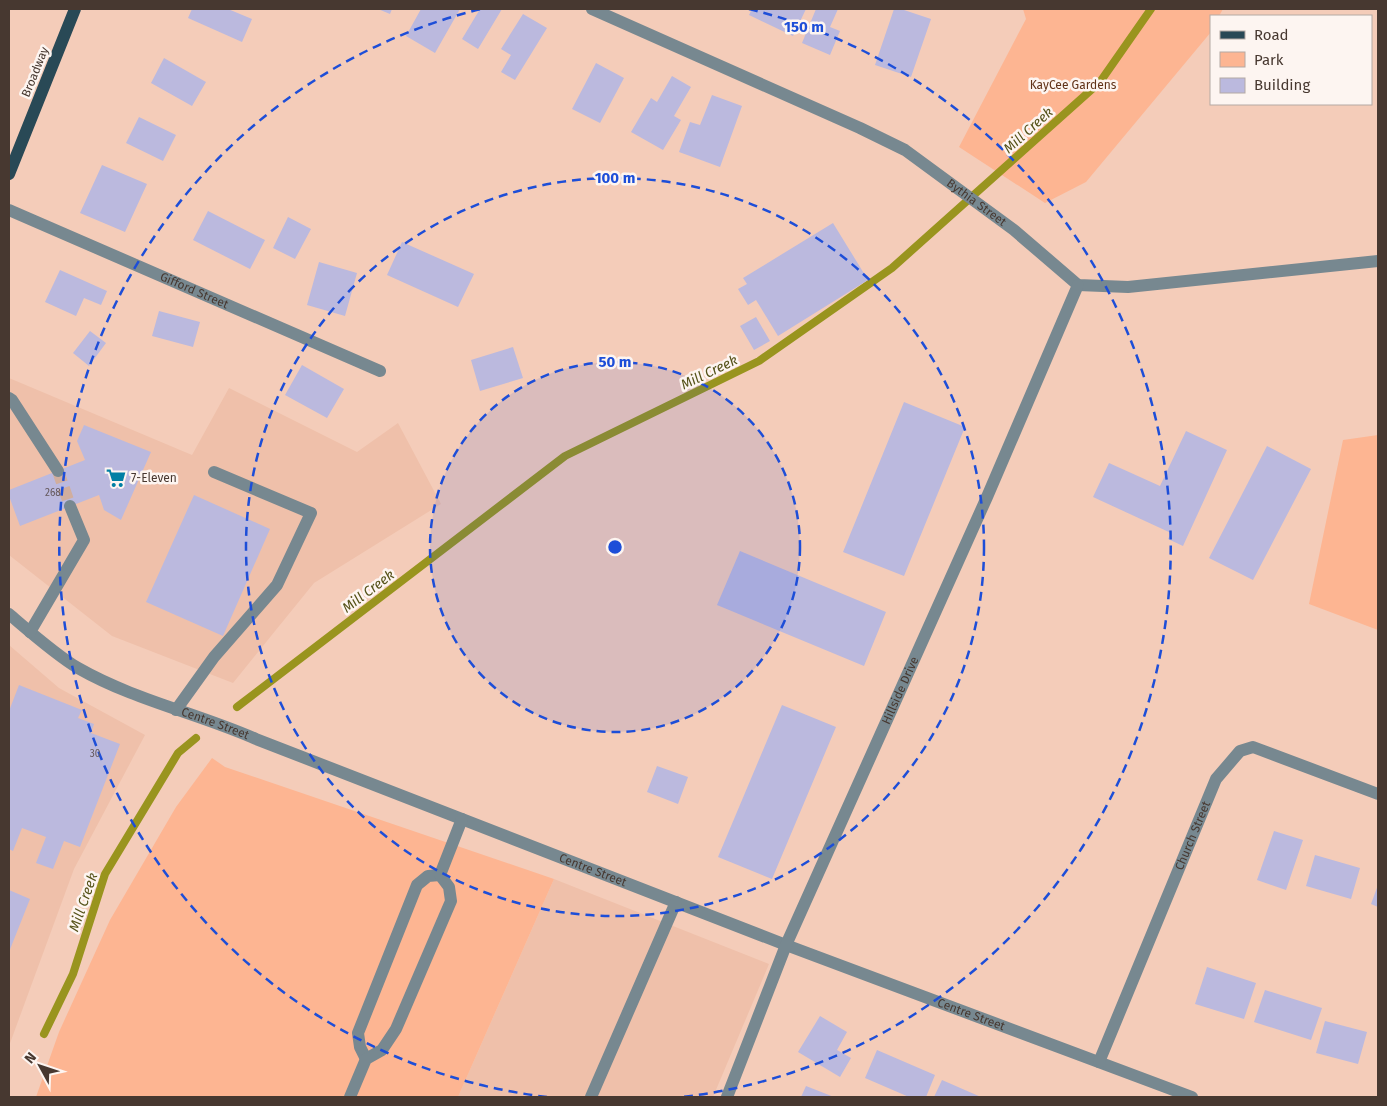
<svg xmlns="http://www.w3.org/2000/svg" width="1387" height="1106" viewBox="0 0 1387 1106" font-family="'Fira Sans',sans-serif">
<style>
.built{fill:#efc0aa}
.green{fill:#fdb592}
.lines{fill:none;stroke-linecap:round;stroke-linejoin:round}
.stream{stroke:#99941e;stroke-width:8}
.building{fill:#bbb9de}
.minor-tunnel{stroke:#d1ae9e;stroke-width:12;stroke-dasharray:12 6;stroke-linecap:butt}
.minor{stroke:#778890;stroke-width:12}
.major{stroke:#294956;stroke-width:12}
.ring{fill:none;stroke:#1d4ed8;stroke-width:2.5;stroke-dasharray:9 6}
.labels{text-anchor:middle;stroke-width:5;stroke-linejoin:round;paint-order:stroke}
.number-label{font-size:10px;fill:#64585c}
.street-label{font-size:12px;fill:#473830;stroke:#fdf5f1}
.park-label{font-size:12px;fill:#613218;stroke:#fdf5f1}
.poi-label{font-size:12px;fill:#473830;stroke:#fdf5f1;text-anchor:start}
.water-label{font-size:14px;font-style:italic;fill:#555219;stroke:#fdf5f1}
.centre{fill:#1d4ed8;stroke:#fdf5f1;stroke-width:2.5}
.ring-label{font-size:15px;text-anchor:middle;font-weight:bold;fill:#1d4ed8;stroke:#fdf5f1;stroke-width:5;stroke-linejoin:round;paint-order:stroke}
</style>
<rect width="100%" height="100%" fill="#f4ccb9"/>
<path class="built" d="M 9,378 L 192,455 L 229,388 L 357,452 L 398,423 L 441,504 L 314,583 L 233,683 L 112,636 L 9,555 Z
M 9,645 L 59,688 L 145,735 L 74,869 L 9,1046 Z
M 554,879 L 769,964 L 713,1097 L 458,1097 Z"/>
<path class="green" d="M 1023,9 L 1223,9 L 1219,16 L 1211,16 L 1211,32 L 1086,182 L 1045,203 L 959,147 L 1026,19 Z
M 1378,435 L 1378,630 L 1309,604 L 1343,440 Z
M 212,758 L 225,767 L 554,879 L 458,1097 L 36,1097 L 59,1032 L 110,920 L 176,807 Z"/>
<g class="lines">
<path class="stream" d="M 237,707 L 565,456 L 759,361 L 892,268 L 1100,82 L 1151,9
M 44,1034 L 73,974 L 105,874 L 178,753 L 196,738"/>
</g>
<path class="building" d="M 192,9 L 228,9 L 252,19 L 242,42 L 188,18 Z
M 378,9 L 392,9 L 390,14 Z
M 421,9 L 460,9 L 435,53 L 406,36 Z
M 480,9 L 502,9 L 478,49 L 462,39 Z
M 752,9 L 806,9 L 793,36 L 749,15 Z
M 816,9 L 838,9 L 830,27 L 840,31 L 830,55 L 802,43 Z
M 894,9 L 901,9 L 931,19 L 911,77 L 875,65 Z
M 523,14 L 547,28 L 515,80 L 501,72 L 511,55 L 501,49 Z
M 164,58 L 206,82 L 192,106 L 151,83 Z
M 596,63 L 624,78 L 600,123 L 572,109 Z
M 672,76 L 691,87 L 674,116 L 681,120 L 663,150 L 631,132 L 651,98 L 657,102 Z
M 712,95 L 742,106 L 720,167 L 679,152 L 690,122 L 700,125 Z
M 139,117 L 176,135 L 163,161 L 126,143 Z
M 102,165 L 147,184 L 125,232 L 80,213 Z
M 208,211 L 265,240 L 250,269 L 193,240 Z
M 288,217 L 311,229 L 295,259 L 273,248 Z
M 833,223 L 868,280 L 778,336 L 756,300 L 748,305 L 738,289 L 747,284 L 743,278 Z
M 402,242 L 474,274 L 458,307 L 387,275 Z
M 319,262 L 357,273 L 345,316 L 307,305 Z
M 60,270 L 107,291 L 101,305 L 84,298 L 76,316 L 45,302 Z
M 159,311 L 200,322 L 193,347 L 152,336 Z
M 756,317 L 770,341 L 754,350 L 740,326 Z
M 90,331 L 106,343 L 89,366 L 73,353 Z
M 513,347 L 523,378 L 480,391 L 471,360 Z
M 302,365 L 344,389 L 327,418 L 285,395 Z
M 904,402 L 965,427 L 904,576 L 843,552 Z
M 84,425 L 151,452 L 121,520 L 104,510 L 99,495 L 20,526 L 9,496 L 9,490 L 85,460 L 77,441 Z
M 1186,431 L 1227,450 L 1183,546 L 1168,539 L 1171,533 L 1093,497 L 1109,463 L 1160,486 Z
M 1267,446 L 1311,469 L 1253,580 L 1209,558 Z
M 194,495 L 270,529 L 223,636 L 146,602 Z
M 740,551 L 886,612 L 864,666 L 717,605 Z
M 19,685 L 82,710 L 78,718 L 94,724 L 91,733 L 120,744 L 80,847 L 64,841 L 53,869 L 36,863 L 46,837 L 22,828 L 13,851 L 9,849 L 9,711 Z
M 782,705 L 836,727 L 772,879 L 718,857 Z
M 657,766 L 688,777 L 678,804 L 647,792 Z
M 1274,831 L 1303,840 L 1286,890 L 1257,880 Z
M 1315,855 L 1360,868 L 1351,899 L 1306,886 Z
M 1378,885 L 1378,907 L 1371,904 Z
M 9,890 L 30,899 L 9,952 Z
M 1207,967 L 1256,983 L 1244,1019 L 1195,1004 Z
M 1265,990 L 1322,1008 L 1311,1040 L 1254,1022 Z
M 820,1016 L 847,1032 L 837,1050 L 851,1058 L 840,1077 L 798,1052 Z
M 1325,1021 L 1367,1032 L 1358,1064 L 1316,1053 Z
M 877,1050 L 935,1075 L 926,1097 L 909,1097 L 865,1078 Z
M 942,1080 L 981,1097 L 934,1097 Z
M 806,1086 L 834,1097 L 801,1097 Z"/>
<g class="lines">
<path class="minor-tunnel" d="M 58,471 L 70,506"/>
<g class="minor">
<path id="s1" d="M 592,9 L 860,128 L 905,150 L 1014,230 L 1078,285 L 1128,287 L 1378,261"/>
<path id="s2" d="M 9,210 L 380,371"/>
<path d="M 9,398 L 12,400 L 58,471"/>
<path id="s3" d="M 9,614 C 29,631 56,655 78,668 C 134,700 197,713 256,739 L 786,945 L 1192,1097"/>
<path d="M 30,632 L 84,540 L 70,506"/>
<path d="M 176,710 L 214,657 L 277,585 L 311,513 L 214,472"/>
<path d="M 440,875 L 462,819"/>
<path d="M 366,1059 L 360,1047 L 358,1033 L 417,885 L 428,876 L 440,875"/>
<path id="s4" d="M 1099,1062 L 1216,779 L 1240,751 L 1253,747 L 1378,794"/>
<path d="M 350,1097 L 366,1059 L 382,1050 L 396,1029 L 451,901 L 449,887 L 440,875"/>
<path d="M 591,1097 L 676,902"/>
<path id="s5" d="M 727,1097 L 786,945 L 987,497 L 1078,285"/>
</g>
<path class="major" d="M 9,174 L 75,9"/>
</g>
<circle cx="615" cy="547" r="185" fill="#1d4ed8" fill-opacity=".12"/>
<g class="ring">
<circle cx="615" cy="547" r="185"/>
<circle cx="615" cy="547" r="369"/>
<path d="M547 1097A554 554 0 0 1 481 9M749 9A554 554 0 0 1 683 1097"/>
</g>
<defs>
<symbol id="supermarket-bare" viewBox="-9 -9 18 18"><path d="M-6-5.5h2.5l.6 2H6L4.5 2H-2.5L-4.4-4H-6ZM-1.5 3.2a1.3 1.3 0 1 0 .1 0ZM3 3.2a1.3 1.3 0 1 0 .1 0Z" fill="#007fa4" stroke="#fdf5f1" stroke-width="2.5" paint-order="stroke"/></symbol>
</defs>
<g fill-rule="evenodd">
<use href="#supermarket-bare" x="102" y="464" width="28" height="28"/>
</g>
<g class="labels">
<g class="number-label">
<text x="53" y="496">268</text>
<text x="95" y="757">30</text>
</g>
<g class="street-label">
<text transform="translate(35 72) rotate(-68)" y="4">Broadway</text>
<text dy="4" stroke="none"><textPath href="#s1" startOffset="432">Bythia Street</textPath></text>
<text dy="4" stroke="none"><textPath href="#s2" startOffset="202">Gifford Street</textPath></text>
<text dy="4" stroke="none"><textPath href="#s5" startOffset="442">Hillside Drive</textPath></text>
<text dy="4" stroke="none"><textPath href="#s3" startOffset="236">Centre Street</textPath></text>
<text dy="4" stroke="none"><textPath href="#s4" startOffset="245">Church Street</textPath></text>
<text dy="4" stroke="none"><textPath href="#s3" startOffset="641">Centre Street</textPath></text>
<text dy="4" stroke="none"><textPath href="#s3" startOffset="1046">Centre Street</textPath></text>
</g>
<g class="park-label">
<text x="1073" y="89">KayCee Gardens</text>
</g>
<g class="poi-label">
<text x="131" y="482">7-Eleven</text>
</g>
<g class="water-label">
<text transform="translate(1028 130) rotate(-42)" y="5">Mill Creek</text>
<text transform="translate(709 372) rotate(-26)" y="5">Mill Creek</text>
<text transform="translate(368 591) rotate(-37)" y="5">Mill Creek</text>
<text transform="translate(83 902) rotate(-71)" y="5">Mill Creek</text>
</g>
</g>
<circle cx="615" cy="547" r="8" class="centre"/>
<g class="ring-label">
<text x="804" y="32">150 m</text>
<text x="615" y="183">100 m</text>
<text x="615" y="367">50 m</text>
</g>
<rect width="1387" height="1106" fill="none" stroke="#473830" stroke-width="20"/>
<rect x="1210" y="15" width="162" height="90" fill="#fdf5f1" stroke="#b4a9a4"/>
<rect x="1220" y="31" width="25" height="8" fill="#294956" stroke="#b4a9a4"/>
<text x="1254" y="40" font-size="15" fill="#473830">Road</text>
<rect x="1220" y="52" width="25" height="15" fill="#fdb592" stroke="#b4a9a4"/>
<text x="1254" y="65" font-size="15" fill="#473830">Park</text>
<rect x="1220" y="78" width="25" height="15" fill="#bbb9de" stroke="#b4a9a4"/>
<text x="1254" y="90" font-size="15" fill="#473830">Building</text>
<g transform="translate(40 1066) rotate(310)" stroke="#fdf5f1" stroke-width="4" paint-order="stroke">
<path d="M0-4L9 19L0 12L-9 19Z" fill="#473830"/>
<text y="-8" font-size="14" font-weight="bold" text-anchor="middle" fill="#473830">N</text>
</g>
</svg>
